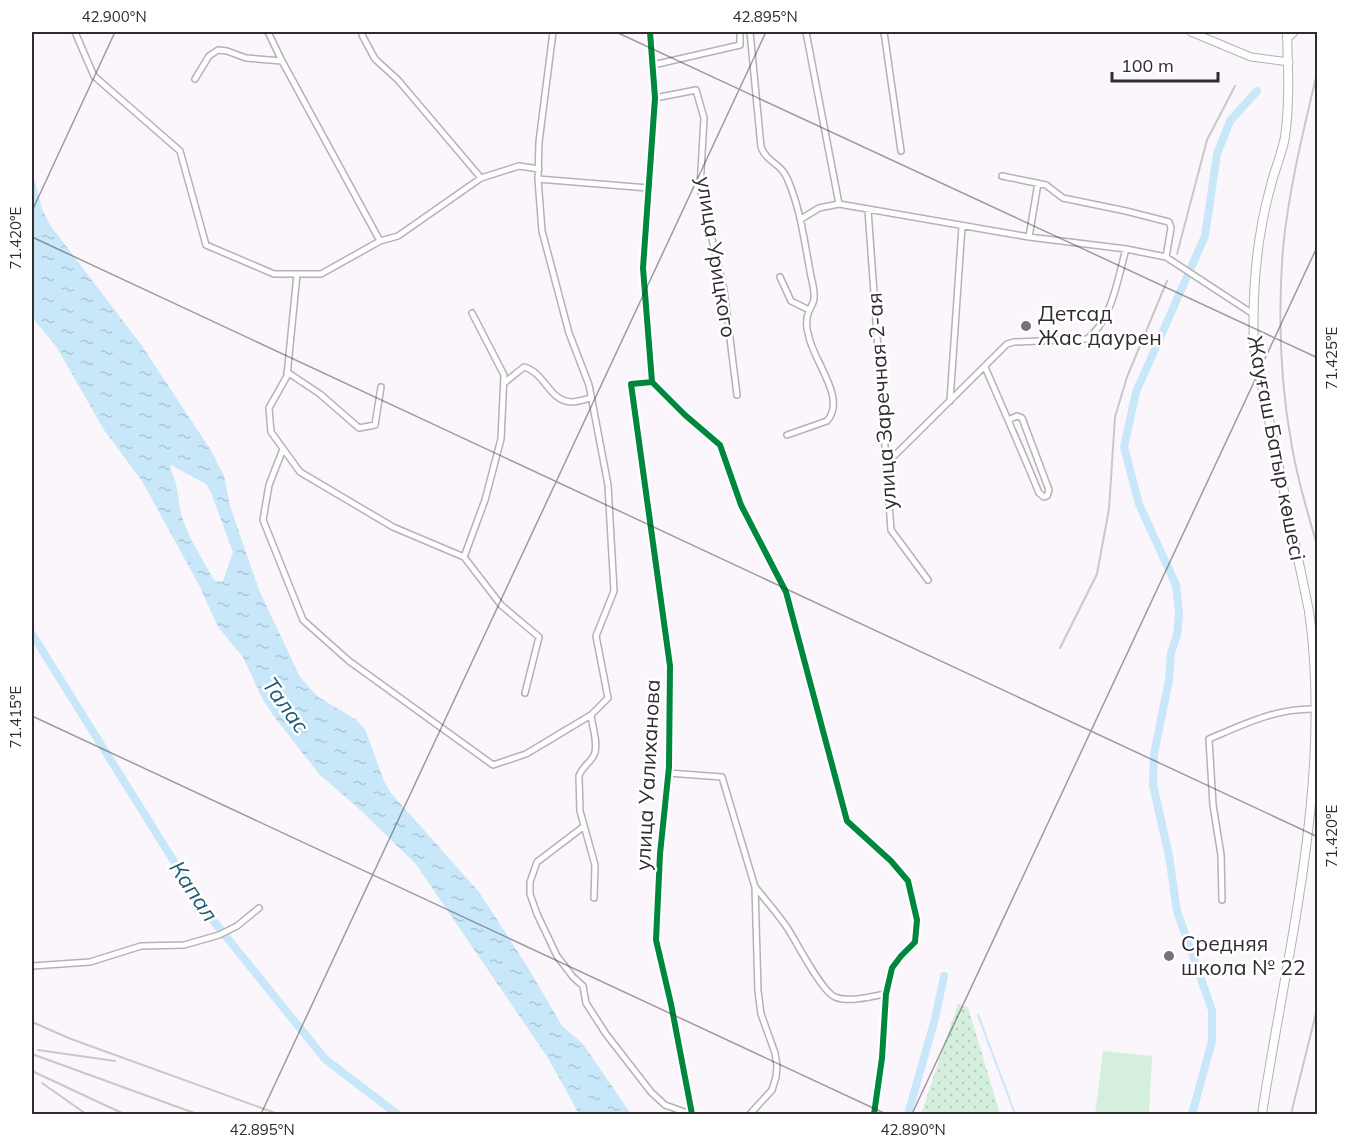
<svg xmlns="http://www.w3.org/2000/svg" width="1349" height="1146" viewBox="0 0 1349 1146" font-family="Mulish,sans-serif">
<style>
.grass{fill:url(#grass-dots)}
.park{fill:#d4f0dc}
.water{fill:url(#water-ripples);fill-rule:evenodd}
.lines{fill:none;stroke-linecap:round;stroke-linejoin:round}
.stream{stroke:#c8e7f8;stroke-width:2}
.canal{stroke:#c8e7f8;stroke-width:8}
.minor-casing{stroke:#b5b1b6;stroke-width:8}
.tertiary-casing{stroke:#b5b1b6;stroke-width:9}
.secondary-casing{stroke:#b5b1b6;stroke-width:10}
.minor{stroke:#fefefe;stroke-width:5}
.tertiary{stroke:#fefefe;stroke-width:7}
.secondary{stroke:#fefefe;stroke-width:8}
.rail{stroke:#c9c7c9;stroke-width:2}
.cycleway-casing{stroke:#fff;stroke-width:10}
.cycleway{stroke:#00873e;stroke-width:6}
.ticks{fill:none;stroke:#302a31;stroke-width:1.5;stroke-opacity:0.45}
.poi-dot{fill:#777178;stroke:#fff;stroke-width:2}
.labels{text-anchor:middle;stroke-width:5;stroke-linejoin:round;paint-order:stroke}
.street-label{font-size:21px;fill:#302a31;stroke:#fff}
.poi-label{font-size:21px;fill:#302a31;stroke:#fff;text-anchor:start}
.water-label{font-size:22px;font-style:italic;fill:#1c5b74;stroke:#fff}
.neatline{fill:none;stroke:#302a31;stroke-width:2}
.ticks-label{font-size:15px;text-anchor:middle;fill:#302a31}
</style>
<defs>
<pattern id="grass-dots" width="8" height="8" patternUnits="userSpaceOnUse" patternTransform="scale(1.5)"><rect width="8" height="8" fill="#d4f0dc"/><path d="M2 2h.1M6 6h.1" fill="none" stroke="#b6cebd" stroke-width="1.8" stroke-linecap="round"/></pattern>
<pattern id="water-ripples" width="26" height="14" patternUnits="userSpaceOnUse" patternTransform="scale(1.5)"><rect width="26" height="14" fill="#c8e7f8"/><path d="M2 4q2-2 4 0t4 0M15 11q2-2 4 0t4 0" fill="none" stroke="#acc6d5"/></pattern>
</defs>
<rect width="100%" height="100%" fill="#fbf6fb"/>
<path class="grass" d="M 958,1004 L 968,1007 L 1000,1114 L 921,1114 Z"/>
<path class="park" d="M 1103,1051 L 1152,1056 L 1149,1114 L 1095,1114 Z"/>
<path class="water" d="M 32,170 L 42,209 L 50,225 L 142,346 L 212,452 L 224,476 L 230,506 L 259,590 L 300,677 L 318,697 L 355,719 L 365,729 L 384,781 L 391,793 L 479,892 L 527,966 L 562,1026 L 583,1044 L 631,1114 L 579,1114 L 548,1058 L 415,863 L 357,807 L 320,775 L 275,718 L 262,698 L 243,657 L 218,627 L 199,585 L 142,481 L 104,430 L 56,346 L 32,317 ZM 171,465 L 206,484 L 210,490 L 233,552 L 223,581 L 221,582 L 214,580 C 203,560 189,539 182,517 C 177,500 179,484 170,468 Z"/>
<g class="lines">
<path class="stream" d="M 978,1015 L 1015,1114"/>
<path class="canal" d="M 32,634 L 203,908 L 325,1059 L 397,1114
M 908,1114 L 935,1019 L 944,976
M 1192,1114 L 1212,1041 L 1212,1010 L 1177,911 L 1169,856 L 1153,785 L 1154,754 L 1169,680 L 1171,653 L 1177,635 L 1179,614 L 1176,585 L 1139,504 L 1124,447 L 1136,392 L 1205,236 L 1217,154 L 1230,121 L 1257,91"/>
<defs>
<path id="minor" d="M 75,32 L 94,76 L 180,151 L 206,245 L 274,274 L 321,274 L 380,241 L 398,236 L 481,178 L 519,166 L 539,169
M 268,32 L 282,61 L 380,241
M 363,32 L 362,35 L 375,59 L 398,80 L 481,178
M 553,32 L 539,142 L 538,179 L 542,231 L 569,333 L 589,385 L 608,485 L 614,591 L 596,636 L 608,698 L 591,715 C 592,726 599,745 594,755 C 590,763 582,767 579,776 L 580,811 L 595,865 L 594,898
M 650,32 L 655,98 L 643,268 L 652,382 L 685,415 L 720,445 L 741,505 L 786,592 L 847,821 L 891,861 L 908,881 L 917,920 L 915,942 L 901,956 L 892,968 L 886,994 L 882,1058 L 874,1114
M 750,32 L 761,147 C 767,163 781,163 787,178 C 800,207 804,239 810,271 C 811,279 815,289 814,298 C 814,303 811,306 809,311 C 805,320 806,328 809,337 C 814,362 847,399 827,421 L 787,435
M 806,32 L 839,204
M 884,32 L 901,151
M 653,65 L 740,45 L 740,32
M 195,79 L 209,56 L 218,50 L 227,51 L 246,58 L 282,61
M 655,98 L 696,90 L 704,118 L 700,188 L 724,290 L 737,395
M 1002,176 L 1046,185 L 1063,198 L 1126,211 L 1169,222 L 1171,228 L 1166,257
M 538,179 L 648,188
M 868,210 L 891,530 L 928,580
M 801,219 L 819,208 L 839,204 L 1029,237 L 1126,249 L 1166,257 L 1253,314
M 1029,237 L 1038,183
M 297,274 L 287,376 L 269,408 L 271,432 L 300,472 L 393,527 L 464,557 L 501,605 L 539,637 L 525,693
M 780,277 L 791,301 L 809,310
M 985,367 C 1003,409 1022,451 1039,493 L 1044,497 L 1047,496 L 1049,490 L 1022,418 L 1017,416 L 1008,420
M 287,372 L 320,394 L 359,428 L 375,425 L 381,387
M 652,382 L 631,384 L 670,666 L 669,767 L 660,854 L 656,940 L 671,1004 L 692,1114
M 504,383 L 524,367 C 546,373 548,401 572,402 C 578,402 586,399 591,398
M 950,401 L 962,226
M 283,449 L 269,485 L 263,520 L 303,620 L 349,661 L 493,765 L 526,754 L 591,715
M 886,464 L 1007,344 L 1014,342 L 1087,339 C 1112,321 1118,277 1126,249
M 464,557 L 485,500 L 501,439 L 504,375 L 472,313
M 668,773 L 722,777 L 755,887 L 758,991 L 761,1014 L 775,1053 L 777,1066 L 776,1077 L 772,1090 L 750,1114
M 583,827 L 537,862 L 530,882 L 530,894 L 537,914 L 557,956 L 573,977 L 583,986 L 586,1003 L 606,1034 L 651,1092 L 665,1105 L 690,1114
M 756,888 C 767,902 779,915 788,929 C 797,943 822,992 835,997 C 850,1003 871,996 886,994
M 1222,900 L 1221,855 L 1213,805 L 1209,739 C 1244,724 1277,708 1315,709
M 32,966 L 90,962 L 141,946 L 184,945 L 219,935 L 237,926 L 259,908"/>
<path id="tertiary" d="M 1191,32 L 1251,57 L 1289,62
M 1287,39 L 1294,32"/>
<path id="secondary" d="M 1262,1114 C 1287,949 1333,779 1309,611 L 1254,348 C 1252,294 1256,238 1271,185 C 1275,169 1282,153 1285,137 C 1290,101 1288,67 1287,32"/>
</defs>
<use href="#minor" class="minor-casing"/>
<use href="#tertiary" class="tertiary-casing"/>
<use href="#secondary" class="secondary-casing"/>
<use href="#minor" class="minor"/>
<use href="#tertiary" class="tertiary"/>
<use href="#secondary" class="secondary"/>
<path class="rail" d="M 1318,69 C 1304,128 1289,188 1283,248 C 1278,313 1280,382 1292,447 C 1298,481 1308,515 1318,548
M 1177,254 L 1207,140 L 1235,86
M 1060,648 L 1097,574 L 1109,509 L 1115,417 L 1127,377 L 1167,281
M 32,1022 L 71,1039 L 278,1114
M 38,1050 L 115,1061
M 32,1054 L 197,1114
M 32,1071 L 124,1114
M 42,1083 L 86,1114
M 1291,1114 L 1318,1005"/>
<defs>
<path id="cycleway" d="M 650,32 L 655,98 L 643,268 L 652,382 L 685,415 L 720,445 L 741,505 L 786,592 L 847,821 L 891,861 L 908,881 L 917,920 L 915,942 L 901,956 L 892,968 L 886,994 L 882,1058 L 874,1114
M 652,382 L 631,384 L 670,666 L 669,767 L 660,854 L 656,940 L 671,1004 L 692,1114"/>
</defs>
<use href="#cycleway" class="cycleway-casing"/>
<use href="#cycleway" class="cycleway"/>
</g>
<path class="ticks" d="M 616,32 L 1318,358M 32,211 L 115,32M 32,237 L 1318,837M 32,716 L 886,1114M 261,1114 L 766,32M 912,1114 L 1318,245"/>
<g class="poi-dot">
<circle cx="1026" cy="326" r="6"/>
<circle cx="1169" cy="956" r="6"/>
</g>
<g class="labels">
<g class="street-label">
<text transform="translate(716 257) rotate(81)" y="7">улица Урицкого</text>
<text transform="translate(882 401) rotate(-94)" y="7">улица Заречная 2-ая</text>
<text transform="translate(1276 448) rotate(79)" y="7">Жауғаш Батыр көшесі</text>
<text transform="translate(648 775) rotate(-87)" y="7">улица Уалиханова</text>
</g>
<g class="poi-label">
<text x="1038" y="321">Детсад<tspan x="1038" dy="24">Жас даурен</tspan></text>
<text x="1181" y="951">Средняя<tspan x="1181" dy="24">школа № 22</tspan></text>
</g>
<g class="water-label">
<text transform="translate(286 705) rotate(54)" y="8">Талас</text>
<text transform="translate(194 891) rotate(56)" y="8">Капал</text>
</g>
</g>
<rect width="1349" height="1146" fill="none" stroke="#ffffff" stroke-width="66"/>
<path d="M1112 72v9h106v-9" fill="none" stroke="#302a31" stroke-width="3"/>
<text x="1121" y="72" font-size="18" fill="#302a31" stroke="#ffffff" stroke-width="4.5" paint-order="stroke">100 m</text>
<rect x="33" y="33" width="1283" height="1080" class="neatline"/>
<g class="ticks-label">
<text x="114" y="22">42.900°N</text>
<text x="765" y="22">42.895°N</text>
<text transform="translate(16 238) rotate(-90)" y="5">71.420°E</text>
<text transform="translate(1332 358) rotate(-90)" y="5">71.425°E</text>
<text transform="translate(16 717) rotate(-90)" y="5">71.415°E</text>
<text transform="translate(1332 836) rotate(-90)" y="5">71.420°E</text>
<text x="262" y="1135">42.895°N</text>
<text x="913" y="1135">42.890°N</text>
</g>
</svg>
